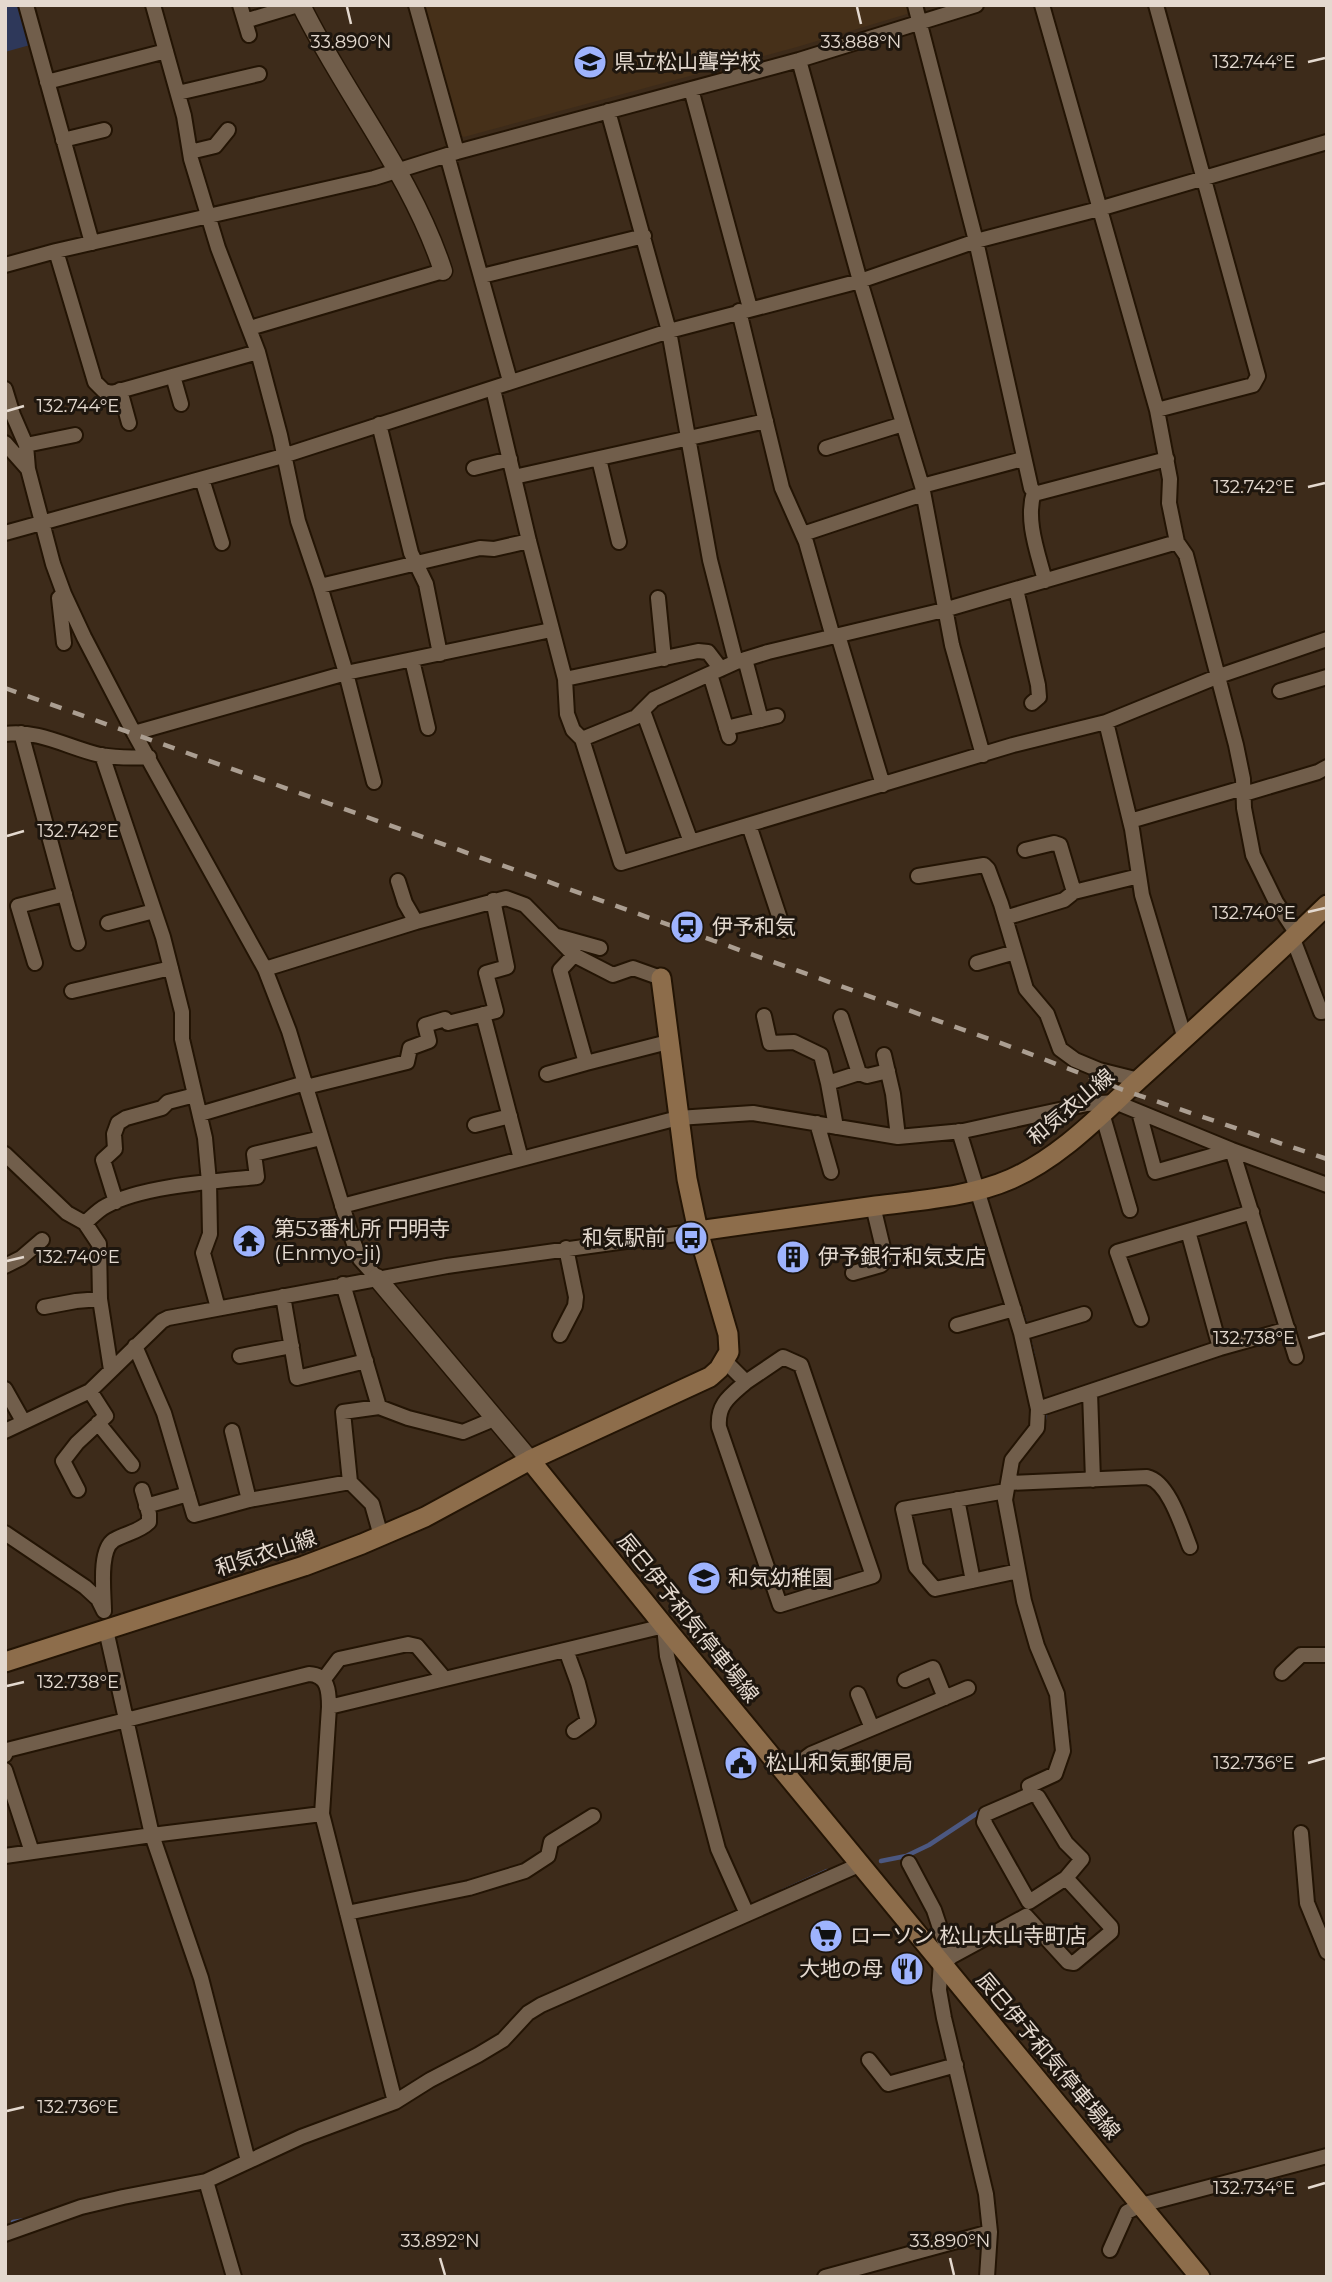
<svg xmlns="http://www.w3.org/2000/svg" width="1332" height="2282" viewBox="0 0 1332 2282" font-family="Montserrat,'Noto Sans JP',sans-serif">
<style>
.built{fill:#463019}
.green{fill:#2e385a}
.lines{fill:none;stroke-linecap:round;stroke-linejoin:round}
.stream{stroke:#4c5881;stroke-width:4.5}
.minor-casing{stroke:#231404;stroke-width:18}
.tertiary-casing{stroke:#231404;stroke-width:21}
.secondary-casing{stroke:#231404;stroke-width:23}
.minor{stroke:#715e4b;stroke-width:14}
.tertiary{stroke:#715e4b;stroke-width:18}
.secondary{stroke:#8d6d4b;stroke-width:19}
.rail{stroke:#ab9e91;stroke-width:4.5;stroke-dasharray:12 12;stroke-linecap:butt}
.ticks{fill:none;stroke:#e4d9cf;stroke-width:2.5}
.labels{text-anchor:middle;stroke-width:6;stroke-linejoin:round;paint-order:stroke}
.poi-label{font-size:21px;fill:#e4d9cf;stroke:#1e160e;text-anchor:start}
.street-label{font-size:21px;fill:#e4d9cf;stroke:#1e160e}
.ticks-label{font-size:18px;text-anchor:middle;fill:#e4d9cf;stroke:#1e160e;stroke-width:6;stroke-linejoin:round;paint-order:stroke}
</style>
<rect width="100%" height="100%" fill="#3d2b1a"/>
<path class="built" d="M 423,5 L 908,5 L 909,9 L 907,14 L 797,47 L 464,137 L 458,133 Z"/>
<path class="green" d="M 5,5 L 19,5 L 30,45 L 5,52 Z"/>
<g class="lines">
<path class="stream" d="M 1022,1314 L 1025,1323
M 1030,1343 L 1033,1356
M 1042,1428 L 1045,1415
M 1067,1726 L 1069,1749
M 881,1861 L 906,1856 L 929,1845 L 985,1808
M 783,1891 L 827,1871
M 13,2222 L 26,2220"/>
<defs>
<path id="minor" d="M 26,5 L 92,243
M 153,5 L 184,116 L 191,159 L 218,248 L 258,352 L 280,435 L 298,521 L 320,586 L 480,548 L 494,549 L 529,541
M 240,5 L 249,35
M 416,5 L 457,152
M 915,5 L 976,241 L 1031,488 L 1034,492 L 1038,493 L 1167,459
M 1042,5 L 1157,410 L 1170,479 L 1169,503 L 1177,542 L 1186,555 L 1236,745 L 1243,779 L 1244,808 L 1253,855 L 1276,902 L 1297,934
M 1156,5 L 1258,376 L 1253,385 L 1157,410
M 245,21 L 298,5
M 799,60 L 860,281 L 922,486 L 952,645 L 983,755
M 47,82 L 166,51
M 691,89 L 750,308
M 178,93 L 259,74
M 608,111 L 669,331 L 710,560 L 736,662
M 63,140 L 104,130
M 190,152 L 215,146 L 228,130
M 447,155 L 510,381
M 56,251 L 95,382 L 104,391 L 112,393 L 258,352
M 5,265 L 56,251 L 374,178 L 457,152 L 799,60 L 976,5
M 482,276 L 644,236
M 739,311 L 782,488 L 806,542 L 833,637
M 250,328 L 443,271
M 173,376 L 181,404
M 5,389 L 13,415 L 26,445 L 28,469 L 53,564 L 64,594 L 84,637 L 134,733 L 265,969 L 289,1031 L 353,1241 L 360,1259 L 377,1278
M 493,389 L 529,541 L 565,679 L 567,714 L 573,730 L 582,739 L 621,863 L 1013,745 L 1106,722 L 1219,676 L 1327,639
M 120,390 L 129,423
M 379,424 L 411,553 L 426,584 L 440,654
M 5,443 L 28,469
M 26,445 L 75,435
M 826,448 L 903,424
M 599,459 L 619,542
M 474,468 L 510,459
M 514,477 L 766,421
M 202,479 L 222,543
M 922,486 L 1023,459
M 1034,492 C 1025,520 1038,553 1045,581
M 5,533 L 283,456 L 669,331 L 860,281 L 976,241 L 1099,209 L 1327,142
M 803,534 L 923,494
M 320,586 L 346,673 L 374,782
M 1016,589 L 1038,685 L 1039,697 L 1032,703
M 64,594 L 59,598 L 64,643
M 658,598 L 664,659
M 838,635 L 883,785
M 745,659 L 761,720
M 412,660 L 428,728
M 710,674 L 729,737
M 565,679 L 698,651 L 708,652 L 721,669
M 1280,691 L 1327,677
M 643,711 L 691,842
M 1106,722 L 1132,829 L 1142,895 L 1185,1039
M 726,728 L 777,716
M 21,733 L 78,943
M 134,733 L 346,673 L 551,630
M 5,734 C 38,729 69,748 100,755 C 117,758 133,758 149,757
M 582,739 L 636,717 L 654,699 L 736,662 L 768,652 L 944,610 L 1177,542
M 102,755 L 163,937 L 182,1012 L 182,1039 L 205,1138 L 209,1182 L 210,1234 L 203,1253 L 218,1308
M 1244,794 L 1318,772 L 1327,767
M 1130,821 L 1243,788
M 749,825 L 784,931
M 1025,850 L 1054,843 L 1060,845 L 1074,892
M 918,876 L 984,865 L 988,869 L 1001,904 L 1026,989 L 1047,1014 L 1060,1049 L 1075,1060 L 1099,1070 L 1139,1080
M 398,881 L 405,903 L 416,922
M 1005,918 L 1064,900 L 1074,892 L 1139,876
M 108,923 L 154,911
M 557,936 L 600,948
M 1293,939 L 1321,1012 L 1327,1011
M 574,955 L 560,970 L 586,1063 L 668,1042
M 35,963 L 18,906 L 65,894
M 977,963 L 1015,952
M 265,969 L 416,922 L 506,898 L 525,905 L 574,955 L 613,975 L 633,968 L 661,978
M 72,991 L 171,968
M 483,1014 L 521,1159
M 764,1016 L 770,1043 L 794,1042 L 821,1055 L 828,1083 L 859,1073 L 867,1076 L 888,1071
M 841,1017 L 859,1073
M 884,1055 L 893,1094 L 898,1137
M 547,1074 L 586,1063
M 828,1083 L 836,1127
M 306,1087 L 407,1062 L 410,1048 L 429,1041 L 425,1025 L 445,1019 L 448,1023 L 496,1011 L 486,973 L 507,967 L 493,900
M 1139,1112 L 1155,1172 L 1232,1150 L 1296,1357
M 1102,1113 L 1130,1210
M 200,1114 L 305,1083
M 817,1123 L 831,1172
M 475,1125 L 510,1116
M 959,1131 L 1021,1333 L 1038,1409 L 1220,1348
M 5,1154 L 67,1213 L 85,1223 L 99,1244 L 100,1299 L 111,1370
M 116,1202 L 103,1160 L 115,1149 L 114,1134 L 118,1123 L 126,1118 L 162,1108 L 168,1102 L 195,1095
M 342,1206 L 678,1118 L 753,1113 L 898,1137 L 963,1131 L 1087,1104 L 1115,1102 L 1232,1150 L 1327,1185
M 85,1223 C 92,1217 98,1210 106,1206 C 140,1186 217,1181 257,1177 L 254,1154 L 321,1138
M 1188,1231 L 1220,1348 L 1288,1329
M 5,1266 L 21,1258 L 42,1240
M 853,1273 L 881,1265 L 884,1262 L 884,1252 L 873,1206
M 343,1284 L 379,1407
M 283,1296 L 297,1378 L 366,1361
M 44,1307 L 76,1301 L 100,1299
M 1141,1319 L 1117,1252 L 1252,1212
M 957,1325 L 1014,1309
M 1021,1333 L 1084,1314
M 560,1335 L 575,1306 L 576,1297 L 566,1248
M 135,1346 L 164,1413 L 194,1515 L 249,1500 L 350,1482 L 372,1504 L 381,1536
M 240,1356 L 292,1346
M 725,1361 L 746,1382 C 730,1396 717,1404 719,1427 L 780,1605 L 873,1576 L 801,1365 L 783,1357 L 746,1382
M 5,1389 L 23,1421
M 1090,1392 L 1093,1480
M 98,1423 L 132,1465
M 5,1431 L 90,1391 L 162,1321 L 168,1318 L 447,1266 L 698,1231
M 232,1431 L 249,1500
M 350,1482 L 343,1412 L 379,1407 L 408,1418 L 463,1432 L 494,1419
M 1008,1483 L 1147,1477 C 1169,1482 1182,1527 1190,1547
M 78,1490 L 63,1461 L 77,1443 L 106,1416 L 90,1391
M 1006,1491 L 903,1509 L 916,1567 L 935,1589 L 1018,1571
M 957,1499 L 973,1581
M 146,1506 L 188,1494
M 5,1533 L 85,1587 L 98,1599 L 104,1611
M 104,1611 C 104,1594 98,1550 114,1540 C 126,1533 139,1532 149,1522 L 149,1514 L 142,1490
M 106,1630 L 152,1835 L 201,1978 L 248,2161
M 566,1650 L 578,1683 L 588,1721 L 574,1731
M 1282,1673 L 1301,1655 L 1327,1655
M 324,1679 L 339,1659 L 408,1644 L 417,1646 L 445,1679
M 905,1680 L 933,1668 L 945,1698
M 858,1694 L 872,1728
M 329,1707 L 664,1626 L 667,1656 L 718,1849 L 747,1914
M 5,1755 L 7,1750 L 309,1674 C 328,1675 329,1691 329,1707 L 322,1814 L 395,2102
M 5,1770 L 32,1852
M 786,1773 L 811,1754 L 968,1688
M 1032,1794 L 1038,1797 L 1066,1843 L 1082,1859 L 1066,1878
M 1301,1833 L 1307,1903 L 1327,1952
M 5,1856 L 152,1835 L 322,1814
M 909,1863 L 934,1910 L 950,1958
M 347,1913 L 469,1888 L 525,1871 L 548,1856 L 551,1842 L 593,1816
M 869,2060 L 888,2084 L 956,2065
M 206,2181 L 234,2277
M 5,2234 L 81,2207 L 123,2197 L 206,2181 L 301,2137 L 395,2102 L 430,2080 L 478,2055 L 503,2040 L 528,2013 L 541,2005 L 861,1864
M 1110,2250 L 1127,2212 L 1141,2205 L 1327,2156
M 825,2277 L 990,2232
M 987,2277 L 990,2232 L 986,2194 L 944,2018 L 939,1990 L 941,1962 L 1026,1916 L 1068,1962 L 1074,1963 L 1111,1932 L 1111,1927 L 1066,1878 L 1029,1902 L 984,1822 L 986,1814 L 1032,1794 L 1029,1786 L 1055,1774 L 1063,1751 L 1057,1694 L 1037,1646 L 1024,1601 L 1005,1500 L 1012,1460 L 1037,1428 L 1038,1409"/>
<path id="tertiary" d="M 301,5 C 345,95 412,175 443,271
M 377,1278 L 530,1460"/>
<path id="secondary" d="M 698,1231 C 757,1223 817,1214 876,1206 C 920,1200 970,1197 1011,1179 C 1063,1156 1103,1112 1144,1075 C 1206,1019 1267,963 1327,905
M 530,1460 L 664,1626 L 1200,2277
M 5,1662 L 304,1566 L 362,1544 L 425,1517 L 530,1460 L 710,1377 L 719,1369 L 729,1352 L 728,1334 L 698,1231 L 687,1179 L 661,978"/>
</defs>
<use href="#minor" class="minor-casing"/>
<use href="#tertiary" class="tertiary-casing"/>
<use href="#secondary" class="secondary-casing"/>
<use href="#minor" class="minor"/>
<use href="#tertiary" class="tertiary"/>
<use href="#secondary" class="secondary"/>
<path class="rail" d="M 5,688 L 1020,1050 L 1126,1091 L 1327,1159"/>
</g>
<path class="ticks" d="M 347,7 L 351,24M 857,7 L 861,24M 1308,62 L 1325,58M 7,411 L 24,406M 1308,487 L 1325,483M 7,836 L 24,831M 1308,912 L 1325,908M 7,1261 L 24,1257M 1308,1338 L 1325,1333M 7,1686 L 24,1682M 1308,1763 L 1325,1758M 7,2111 L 24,2107M 1308,2188 L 1325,2183M 440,2258 L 445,2275M 950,2258 L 954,2275"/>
<defs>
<symbol id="school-disc" viewBox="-11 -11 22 22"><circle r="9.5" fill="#9eb3fd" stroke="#1e160e"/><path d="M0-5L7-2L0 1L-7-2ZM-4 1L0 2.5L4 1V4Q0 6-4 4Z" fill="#111"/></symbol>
<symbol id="station-disc" viewBox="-11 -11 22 22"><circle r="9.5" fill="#9eb3fd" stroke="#1e160e"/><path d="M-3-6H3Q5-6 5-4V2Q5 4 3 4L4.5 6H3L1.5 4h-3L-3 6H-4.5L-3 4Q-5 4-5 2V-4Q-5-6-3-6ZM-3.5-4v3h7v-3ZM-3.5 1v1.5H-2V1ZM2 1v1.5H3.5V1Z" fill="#111"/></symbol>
<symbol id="bus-disc" viewBox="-11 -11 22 22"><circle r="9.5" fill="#9eb3fd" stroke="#1e160e"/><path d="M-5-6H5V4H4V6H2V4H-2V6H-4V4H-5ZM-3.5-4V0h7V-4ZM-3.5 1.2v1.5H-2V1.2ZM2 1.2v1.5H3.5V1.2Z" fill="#111"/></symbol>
<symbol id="temple-disc" viewBox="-11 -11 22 22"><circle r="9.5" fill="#9eb3fd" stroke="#1e160e"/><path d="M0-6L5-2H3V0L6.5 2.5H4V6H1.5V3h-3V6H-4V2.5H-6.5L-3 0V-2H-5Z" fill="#111"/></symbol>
<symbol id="building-disc" viewBox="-11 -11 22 22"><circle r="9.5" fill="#9eb3fd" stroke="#1e160e"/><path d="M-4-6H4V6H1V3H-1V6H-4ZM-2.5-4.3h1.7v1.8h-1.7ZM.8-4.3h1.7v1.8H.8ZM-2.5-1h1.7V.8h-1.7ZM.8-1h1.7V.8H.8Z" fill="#111"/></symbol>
<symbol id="civic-disc" viewBox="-11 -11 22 22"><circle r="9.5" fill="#9eb3fd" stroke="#1e160e"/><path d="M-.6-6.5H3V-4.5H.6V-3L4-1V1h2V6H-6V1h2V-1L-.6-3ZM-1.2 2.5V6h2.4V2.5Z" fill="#111"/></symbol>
<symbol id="supermarket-disc" viewBox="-11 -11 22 22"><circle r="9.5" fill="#9eb3fd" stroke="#1e160e"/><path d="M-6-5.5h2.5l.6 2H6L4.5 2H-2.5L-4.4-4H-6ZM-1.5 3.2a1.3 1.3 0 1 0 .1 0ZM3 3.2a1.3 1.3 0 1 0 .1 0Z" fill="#111"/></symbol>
<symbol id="restaurant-disc" viewBox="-11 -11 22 22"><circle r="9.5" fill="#9eb3fd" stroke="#1e160e"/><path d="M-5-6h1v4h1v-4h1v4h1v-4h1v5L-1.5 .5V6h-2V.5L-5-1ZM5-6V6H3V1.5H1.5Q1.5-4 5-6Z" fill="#111"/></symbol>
</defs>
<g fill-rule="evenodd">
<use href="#school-disc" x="571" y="43" width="38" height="38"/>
<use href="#station-disc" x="668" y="908" width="38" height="38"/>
<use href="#bus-disc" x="672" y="1219" width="38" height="38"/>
<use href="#temple-disc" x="230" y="1222" width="38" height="38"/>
<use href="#building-disc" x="774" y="1238" width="38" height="38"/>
<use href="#school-disc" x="685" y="1559" width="38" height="38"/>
<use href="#civic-disc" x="722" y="1744" width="38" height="38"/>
<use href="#supermarket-disc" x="807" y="1917" width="38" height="38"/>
<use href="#restaurant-disc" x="888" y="1950" width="38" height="38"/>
</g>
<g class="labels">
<g class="poi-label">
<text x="614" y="69">県立松山聾学校</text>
<text x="712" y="934">伊予和気</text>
<text x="274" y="1236">第53番札所 円明寺<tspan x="274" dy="24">(Enmyo-ji)</tspan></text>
<text x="666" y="1245" text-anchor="end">和気駅前</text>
<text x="818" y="1264">伊予銀行和気支店</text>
<text x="728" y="1585">和気幼稚園</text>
<text x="766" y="1770">松山和気郵便局</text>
<text x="850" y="1943">ローソン 松山太山寺町店</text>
<text x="883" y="1976" text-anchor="end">大地の母</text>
</g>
<g class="street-label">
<text transform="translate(1071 1107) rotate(-40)" y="7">和気衣山線</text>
<text transform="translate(266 1553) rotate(-18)" y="7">和気衣山線</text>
<text transform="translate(688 1618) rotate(51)" y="7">辰巳伊予和気停車場線</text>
<text transform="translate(1048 2056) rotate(50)" y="7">辰巳伊予和気停車場線</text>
</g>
</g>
<g class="ticks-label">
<text x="351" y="48">33.890°N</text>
<text x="861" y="48">33.888°N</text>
<text x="1254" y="68">132.744°E</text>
<text x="78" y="412">132.744°E</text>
<text x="1254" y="493">132.742°E</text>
<text x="78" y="837">132.742°E</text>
<text x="1254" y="919">132.740°E</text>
<text x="78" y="1263">132.740°E</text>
<text x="1254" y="1344">132.738°E</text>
<text x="78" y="1688">132.738°E</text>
<text x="1254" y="1769">132.736°E</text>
<text x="78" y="2113">132.736°E</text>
<text x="1254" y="2194">132.734°E</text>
<text x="440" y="2247">33.892°N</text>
<text x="950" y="2247">33.890°N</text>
</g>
<rect width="1332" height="2282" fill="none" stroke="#e4d9cf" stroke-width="14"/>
</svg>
